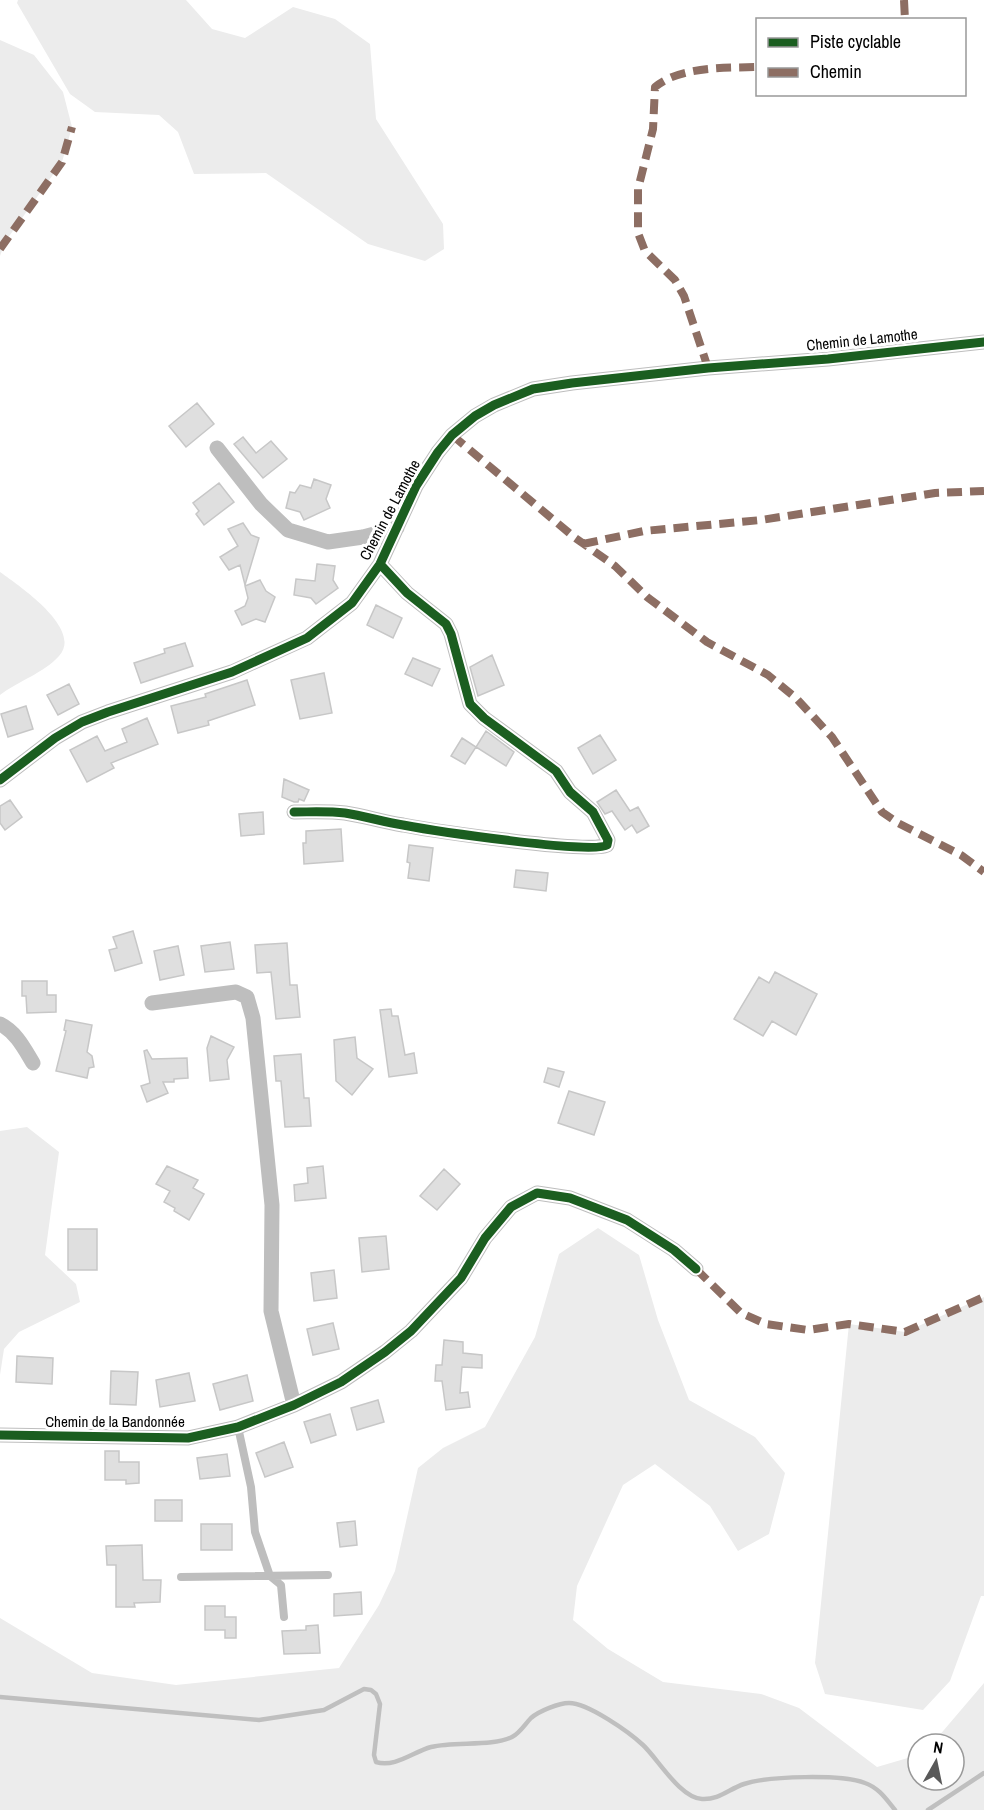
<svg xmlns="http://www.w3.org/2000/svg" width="984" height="1810" font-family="'Archivo Narrow',sans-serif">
<rect width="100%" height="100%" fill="#fff"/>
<path fill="#ececec" d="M18,0H186L212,29L245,38L293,7L335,19L370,44L376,119L443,224L444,249L425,261L368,244L266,173L194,174L178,132L159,115L95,112L70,94L17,3Z
M0,40L34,55L63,92L72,127L62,162L5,242L0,256Z
M0,572C18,585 84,629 59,656C44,673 18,681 0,695Z
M27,1127L59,1152L45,1255L76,1284L80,1302L19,1332L4,1349L0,1375V1131Z
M598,1228L639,1255L658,1320L689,1400L755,1437L785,1473L769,1534L738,1551L710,1506L655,1464L623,1485L577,1586L573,1620L608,1649L663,1682L761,1694L799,1708L877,1767L918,1755V1780H954V1744H932L984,1683V1810H0V1618L92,1673L176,1685L339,1668L379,1605L395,1571L418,1468L443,1448L485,1427L535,1337L559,1254Z
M984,1297V1596H981L950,1681L923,1710L825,1694L815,1663L849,1324L905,1332Z"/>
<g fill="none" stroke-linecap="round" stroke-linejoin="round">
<path stroke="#bfbfbf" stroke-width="4.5" d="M0,1697L259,1720L324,1710L364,1689L371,1690L376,1694L380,1704L374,1755L376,1762C395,1768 413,1752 431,1747C455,1741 492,1747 512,1737C520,1733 525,1724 531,1718C539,1711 559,1703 569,1703C588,1703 629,1732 643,1745C658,1759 680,1798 702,1799C719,1800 729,1789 744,1784C768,1776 842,1774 865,1783C879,1788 886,1799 895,1810
M928,1810L984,1773"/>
</g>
<path fill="#dfdfdf" stroke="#c7c7c7" stroke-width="1.5" d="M197,403L214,424L186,447L169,426Z
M243,437L256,453L271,441L287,459L263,478L234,444Z
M314,479L331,485L326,499L330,508L304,520L300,512L286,508L290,492L295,493L300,485L311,488Z
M219,483L234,502L204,525L196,514L199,511L193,503Z
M243,523L251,535L259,538L245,585L240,565L229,570L220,557L238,546L228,529Z
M317,564L335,566L333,580L338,588L316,604L311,598L294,595L296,579L315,581Z
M260,580L266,591L275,597L265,622L256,619L242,625L235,611L245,606L248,598L245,586Z
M376,605L402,618L393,638L367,625Z
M185,643L193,666L141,683L134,663L165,653L164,649Z
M492,655L504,685L478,696L470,667Z
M413,658L440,669L432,686L405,674Z
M324,673L332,713L300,719L291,680Z
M247,680L255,705L208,721L209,725L178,733L171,706L206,697L205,694Z
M69,684L79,704L58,715L47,695Z
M26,706L33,729L8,737L1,714Z
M147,718L158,744L111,763L114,768L87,782L70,750L97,736L105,751L127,742L122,729Z
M486,731L514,752L506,766L476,747Z
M600,735L616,760L593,774L578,748Z
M462,738L476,747L465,764L451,756Z
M284,779L309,790L304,801L299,799L298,802H294L282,797Z
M616,790L630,811L638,807L649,826L637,833L632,825L625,830L612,811L605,814L597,802Z
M10,800L22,817L5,830L0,823V806Z
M263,812L264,834L241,836L239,814Z
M341,829L343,861L304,864L303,843H306V831Z
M409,845L433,848L429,881L408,878L410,863L407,862Z
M516,870L548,873L546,891L514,887Z
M133,931L142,963L115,971L109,950L117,948L113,937Z
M230,942L234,969L205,972L201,946Z
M287,943L290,985H297L300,1017L276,1019L271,972L257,973L255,945Z
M178,946L184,975L160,980L154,951Z
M775,972L817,994L796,1035L772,1021L763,1036L734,1019L759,977L769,983Z
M22,981H47V995H56V1012L27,1013L26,996H22Z
M391,1009L392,1016H398L405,1055L414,1053L417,1073L389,1077L380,1010Z
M66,1020L92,1025L87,1052L92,1056L94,1067L89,1068L87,1078L56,1071L66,1031L64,1030Z
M211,1036L234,1047L227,1060L229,1079L210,1081L207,1048Z
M355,1037L357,1058L373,1069L352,1095L336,1081L334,1040Z
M147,1050L152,1059L187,1058L188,1078L174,1079V1082H163L168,1093L147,1102L141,1086L150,1083L144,1051Z
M301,1054L304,1098H309L311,1126L285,1127L281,1081H276L274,1056Z
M548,1068L564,1072L559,1087L544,1082Z
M569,1091L605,1102L594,1135L558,1123Z
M167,1166L198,1180L193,1188L204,1194L189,1220L174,1211L175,1208L164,1202L170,1191L156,1184Z
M323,1166L326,1198L295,1201L294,1185L308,1183L307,1168Z
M444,1169L460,1184L437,1210L420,1196Z
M68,1229H97V1270H68Z
M386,1236L389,1269L362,1272L359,1238Z
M334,1270L337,1298L314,1301L311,1273Z
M333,1323L339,1349L313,1355L307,1329Z
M444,1340L463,1342V1353L482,1355V1368L462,1367L460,1393L468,1392L470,1407L446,1410L442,1381H435L436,1365H442Z
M17,1356L53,1358L52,1384L16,1382Z
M111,1371L138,1372L136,1405L110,1404Z
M189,1373L195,1401L160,1407L156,1380Z
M247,1375L253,1401L220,1410L213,1384Z
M378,1400L384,1422L357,1430L351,1408Z
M330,1414L336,1435L311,1443L304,1422Z
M284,1442L293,1467L265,1477L256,1453Z
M105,1451H119V1462H139V1483L126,1484V1480H105Z
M227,1454L230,1476L200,1479L197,1458Z
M155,1500H182V1521H155Z
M355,1521L357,1545L340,1547L337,1523Z
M201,1524H232V1550H201Z
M142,1545L143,1580H161L160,1602L134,1603L135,1607H116V1565H107L106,1546Z
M361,1592L362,1614L334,1616V1594Z
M205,1606H225V1617H236V1638H225V1630H205Z
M318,1625L320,1653L284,1654L282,1631L306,1630V1626Z"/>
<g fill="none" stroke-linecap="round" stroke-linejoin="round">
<path stroke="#bebebe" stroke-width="8" d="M238,1427L251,1487L255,1532L270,1576L281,1585L284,1617
M181,1577L328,1575"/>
<path stroke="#bebebe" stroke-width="15" d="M217,448L261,504L288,530L328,542L363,537L397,528
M0,780L55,738L82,722L108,712L232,672L307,638L352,603L380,564L416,486L438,452L452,435L475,416L494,405L533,389L572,383L708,368L828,359L984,342
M294,812C311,812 328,811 345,813C365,816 383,822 403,825C429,830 594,855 607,845L608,840L593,812L570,792L556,771L484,718L470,704L451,634L446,624L407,593L380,564
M152,1003L236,992L247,997L253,1018L272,1205L271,1311L294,1405
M0,1024C16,1032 24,1048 33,1063
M0,1435L188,1438L238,1427L294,1405L341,1382L385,1352L411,1331L461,1278L485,1238L511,1207L537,1193L570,1198L627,1220L674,1250L696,1269"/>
<path stroke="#8d6e63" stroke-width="8" stroke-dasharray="15 8" stroke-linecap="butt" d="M904,0L905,20
M0,249L62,162L72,127
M708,368L684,296L675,280L645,251L638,233V189L653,129L655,87C680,66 726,68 758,67
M452,435L574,537L615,566L647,597L707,642L768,675L796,698L832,737L882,812L898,823L961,855L984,872
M583,544L644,531L761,520L935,493L984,491
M696,1269L741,1313L766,1324L808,1330L849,1324L905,1332L984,1297"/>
<g stroke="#fff" stroke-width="13">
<path id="cycleway" d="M0,780L55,738L82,722L108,712L232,672L307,638L352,603L380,564L416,486L438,452L452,435L475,416L494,405L533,389L572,383L708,368L828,359L984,342
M294,812C311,812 328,811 345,813C365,816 383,822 403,825C429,830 594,855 607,845L608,840L593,812L570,792L556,771L484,718L470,704L451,634L446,624L407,593L380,564
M0,1435L188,1438L238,1427L294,1405L341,1382L385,1352L411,1331L461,1278L485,1238L511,1207L537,1193L570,1198L627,1220L674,1250L696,1269"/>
</g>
<use href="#cycleway" stroke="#1b5e20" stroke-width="9"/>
</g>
<g text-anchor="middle" stroke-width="6" stroke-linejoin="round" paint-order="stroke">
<g font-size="15" fill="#000" stroke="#fff">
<text transform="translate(862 340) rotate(-6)" y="5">Chemin de Lamothe</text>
<text transform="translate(390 510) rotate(-62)" y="5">Chemin de Lamothe</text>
<text x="115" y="1427">Chemin de la Bandonnée</text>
</g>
</g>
<rect x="756" y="18" width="210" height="78" fill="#ffffff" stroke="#999999" stroke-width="1.5"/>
<rect x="768" y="38" width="30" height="9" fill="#1b5e20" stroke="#999999" stroke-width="1.5"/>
<text x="810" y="48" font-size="18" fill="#000000">Piste cyclable</text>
<rect x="768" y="68" width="30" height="9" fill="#8d6e63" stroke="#999999" stroke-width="1.5"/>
<text x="810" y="78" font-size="18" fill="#000000">Chemin</text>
<g transform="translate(936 1762) rotate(9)"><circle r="28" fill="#ffffff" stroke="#999999" stroke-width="1.5"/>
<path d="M0-4.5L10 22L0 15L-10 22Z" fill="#595959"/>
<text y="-9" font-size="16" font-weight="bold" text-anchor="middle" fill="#000000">N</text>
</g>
</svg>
